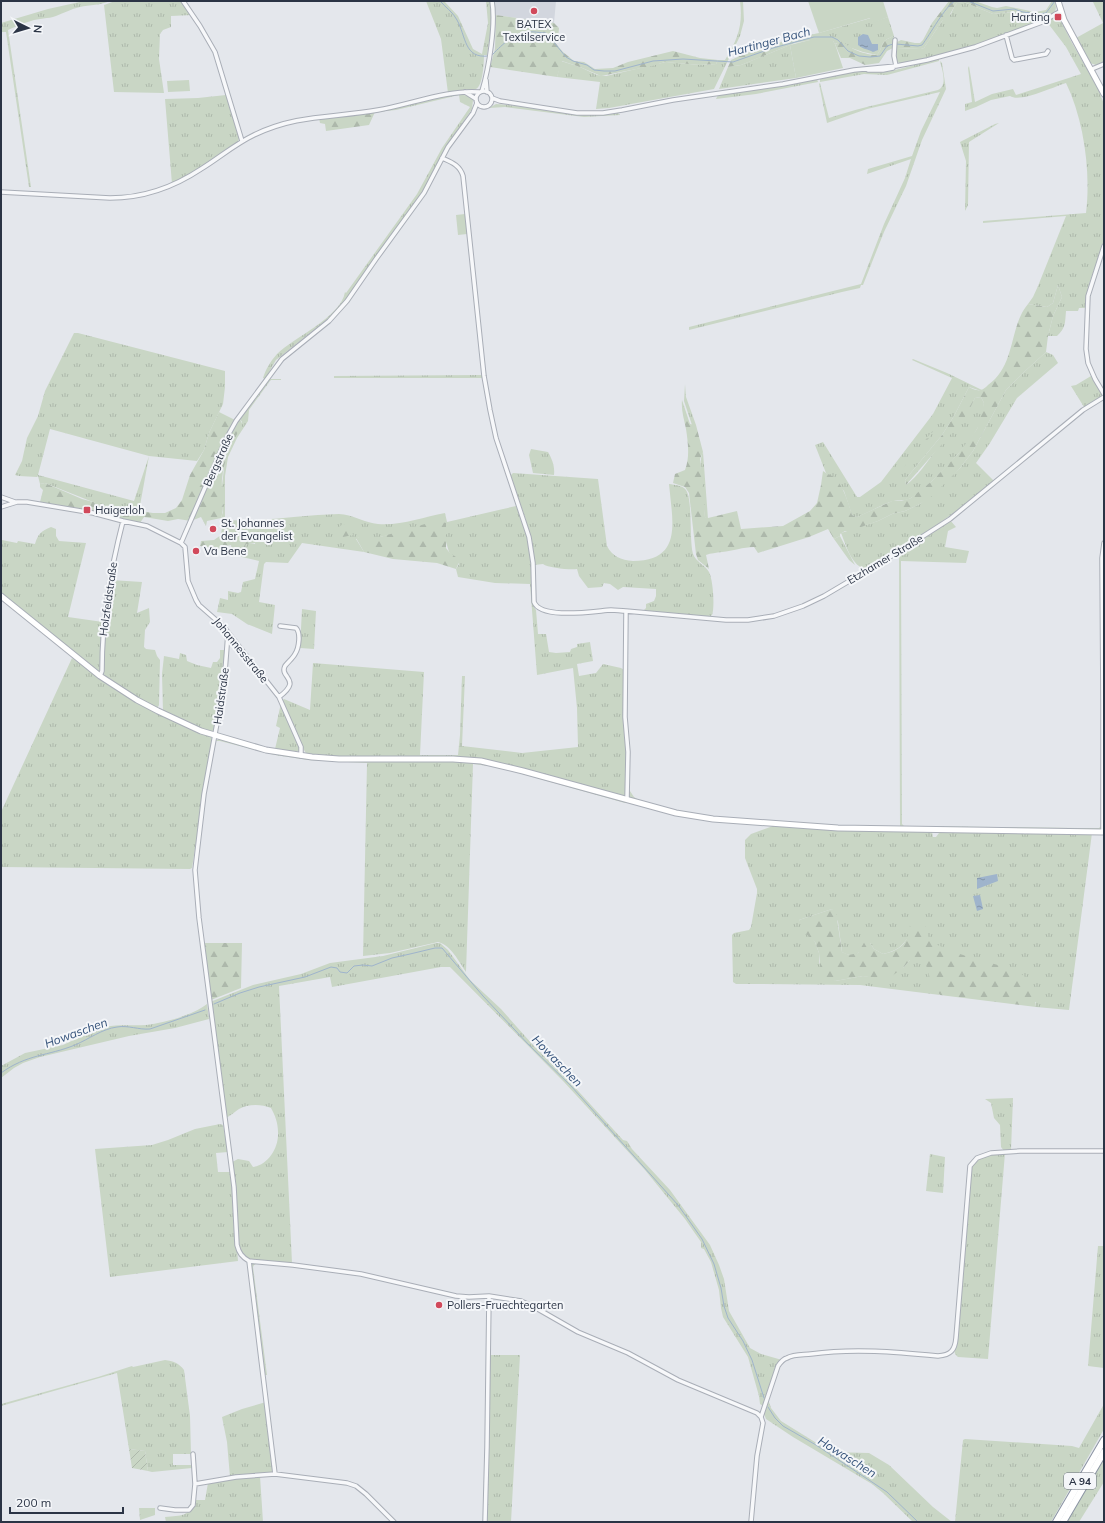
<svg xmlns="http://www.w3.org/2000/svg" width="1105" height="1523" font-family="Mulish,sans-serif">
<defs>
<pattern id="grass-tufts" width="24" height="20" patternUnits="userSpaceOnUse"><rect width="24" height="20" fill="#c9d6c5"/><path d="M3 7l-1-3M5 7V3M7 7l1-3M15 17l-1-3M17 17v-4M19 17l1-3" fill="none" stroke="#adb8ab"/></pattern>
<pattern id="forest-firs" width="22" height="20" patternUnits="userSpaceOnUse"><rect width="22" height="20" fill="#c9d6c5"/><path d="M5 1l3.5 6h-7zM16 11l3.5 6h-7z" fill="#adb8ab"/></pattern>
<pattern id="wetland-marsh" width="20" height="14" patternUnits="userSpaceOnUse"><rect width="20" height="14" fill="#c9d6c5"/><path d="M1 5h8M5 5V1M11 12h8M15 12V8" fill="none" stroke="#adb8ab"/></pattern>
<pattern id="garden-furrows" width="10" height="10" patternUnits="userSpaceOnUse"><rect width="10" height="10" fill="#c9d6c5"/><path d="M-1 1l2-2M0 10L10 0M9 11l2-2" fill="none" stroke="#adb8ab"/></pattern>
<pattern id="water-ripples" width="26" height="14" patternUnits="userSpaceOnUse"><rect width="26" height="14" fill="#9fb4cc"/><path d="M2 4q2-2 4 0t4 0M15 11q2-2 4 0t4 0" fill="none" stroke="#8293a7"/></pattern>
</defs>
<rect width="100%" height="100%" fill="#e4e7ec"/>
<path fill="#d2d6de" d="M493,1H556L554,23L496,15Z"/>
<path fill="url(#grass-tufts)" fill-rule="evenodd" d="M84,1H110C102,5 89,5 80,7C71,9 64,13 56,16C48,19 39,18 31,21C24,23 15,27 8,30L31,187H29L6,32H1V23L48,9Z
M115,1H182L192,15L171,16V27L163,30L160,34L159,59L164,93L114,92L104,5Z
M426,1H444L458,16L473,49L482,54L488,23L486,1H490C493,19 490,37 487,55H484C484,62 483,86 476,89C468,92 457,91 448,93L441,39Z
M740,1H743L744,21L740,36L714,89L609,108L596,109L600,82L557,77L561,61L580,67L597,75L606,76L666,62L700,65L716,64L718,60H725C738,39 743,25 740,1Z
M1052,1H1054C1056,5 1057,9 1054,13C1049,20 1035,23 1027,26C986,42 946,55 903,63H899L896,60L897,48L921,49L924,48L942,21L951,14L954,7L957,3L964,2L993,14L1012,12L1023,16L1036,15L1035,12L1046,10Z
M1095,1H1102L1104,4V63L1096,65L1090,63L1076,38L1103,23L1093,2Z
M1057,16L1060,19L1072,43L1097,86L1104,104V242L1089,284L1085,308H1079L1078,311H1066C1065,322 1066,328 1057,336H1048L1053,316L1062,297L1058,285L1053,303L1047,307L1028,304L1033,297L1038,286L1066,216L983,223V221L1086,213C1091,172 1084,120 1066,83C1053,87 1020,103 1010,96L991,100L976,107L965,111V104L972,102L968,68L969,66L975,102L992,94L1013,89L1016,95L1081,74L1066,47L1047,22Z
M888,17L894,36C878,42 885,45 877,55L863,52L837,43L835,44L833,41L810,40L795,43L796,40L794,38L819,33L871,18L873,22Z
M790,45L796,78L719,89L728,67L741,65Z
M939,59V61L887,75L864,74L820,82V79L854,72H887Z
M940,61L942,63L946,89L922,140L906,186L884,232L863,285H861L860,288L842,292L689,330V327L861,284L884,224L905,178L911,159L867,174L868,169L912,156L921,131L940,92L867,109L827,123L819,84L820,83L829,118C865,106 902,99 938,90C948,85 942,70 940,61Z
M817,79L818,82L756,94L716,99L718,95L790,85Z
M458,94L469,96L473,100L472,109L447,146L423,191L346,299L330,317L276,360L265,379L263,378C266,369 270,362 277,354C293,338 341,317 345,292L346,293L417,194L442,148L470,107L460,102L459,95L396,110L375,112Z
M226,95L239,137L238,143L196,171L172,184L165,99L198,98Z
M496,104C536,106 577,120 618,113L620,115L584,117L505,107L489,108Z
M999,123L969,142L968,205L965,211L966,161L960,142L995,124Z
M74,333H78L225,371V387L223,404L209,433L204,450L197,461L149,456L139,511L98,504L45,483L40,484L38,476L37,477L19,476L15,475L22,461L27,438L38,416L45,391ZM50,429L149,456L134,501L38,475Z
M1046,352L1053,355L1058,363L1017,398L990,443L976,463L995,482C954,515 912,542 867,569C852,568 846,545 841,533L878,521L892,514L905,511L920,504L960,468L973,451L1006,390L1024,372Z
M913,359L947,373L982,390H978L969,387L954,416L942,435L905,480L906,485C918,476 927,462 936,450C951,432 964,420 975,398L981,397L984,403C983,411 981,422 977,429C967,447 928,488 911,498C903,502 897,499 890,502C879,506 868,513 857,517L852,515L844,491L826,473L815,445L823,442L857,497H860L881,482L933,414L952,378L912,360Z
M484,375V378H334V376Z
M1091,376L1102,394V396L1084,407L1071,386L1076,385Z
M270,379H281V380H271L270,381L249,410L248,421L237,438L228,457L225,476V520C263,522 301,515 339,514C352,514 365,523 378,524C400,526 423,517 445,513L447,522L516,506L517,509H519L530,545L532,564V600L534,607L536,610L538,634H546L549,652L556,653L570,652L571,649L577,647V644L590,642L593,661L577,664L579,676L596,673L603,664L621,668L624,670L628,788L634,797L642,802L625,803L497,767L473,764L466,972C459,962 451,945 438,942L390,953L363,956L367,763L308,760L275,755L220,741H215L219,739L255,748L314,756L306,753L304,750L282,701L284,699L310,710L313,663L424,672L420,755H458L460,735L462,676H465L462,746L522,753L578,747L577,708L573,668L537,675L530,584L495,583L458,577L456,569L459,564L449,552L446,542L393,534L380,537H359L356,539L364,552L302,543L288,563L266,562L264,564L259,602L275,605L272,634L247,624L232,614L217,612L220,598L228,600V591L238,593L241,592L243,582L255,579L259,561L242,557L246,544H255L258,525C245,527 230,525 221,535L223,520L221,518L223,512L221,494L225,460L233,439L242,422L240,419Z
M685,384L686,397L696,425H692L684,401Z
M531,449L548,452C552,459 555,466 554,475L533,473L529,455Z
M703,452L708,519L705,517C703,503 697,463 703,452Z
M513,473L598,479L607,546C612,556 621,560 633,561C684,561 672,520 669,484C675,485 682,485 686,490C693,501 689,539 693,554C696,562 705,565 709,572C713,579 715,608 712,615L707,618L642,612L646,608V604L654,601L656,596V589L623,587L618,590L610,584L604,583L602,587L588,588L579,576L577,569C570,570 548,568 543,564L534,565L525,517L510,476Z
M950,520L956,527L948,531L945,547L969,551L966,563L901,561L902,824L904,826L1079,828H1099L1102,825L1101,829L904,827L900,826L899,556H901V552Z
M51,527L56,529V536L59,541L86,543L68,617L103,622L102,669L98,672L1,593V545L2,540L17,543L18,541L35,544C38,534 41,531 51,527Z
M840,536L855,565L849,560L834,539Z
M111,580L142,582L137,613L149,608L150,622L145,630L144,647L146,649L155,650L157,656L160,660L159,705L158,707L155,708C145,702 108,682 104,674L103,636Z
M302,609L316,611L314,649L300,648Z
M220,650H226L224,678L215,727L213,731L210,732L163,712L162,674L164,656L179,659L180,653L186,655L187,661L197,665L211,668L213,662H217L220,658Z
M72,658C85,667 97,677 110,685C142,706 175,723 211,737L212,739L192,868L190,869L1,867V812Z
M281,703L299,746V750L296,753L275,749L280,728L276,726Z
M773,826L843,830L929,831L932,832L933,837H936L939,833L942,832L1092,833L1069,1010L1036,1007V1002L939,994L940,995L860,985L752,984H736L733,982L732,935L734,933L749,930L751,927L757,893V889L745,858V840L751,834ZM832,909L838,922L842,952C856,960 859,951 870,943L874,949L883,954C897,951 903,946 910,934V960L904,967L880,978L863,976L835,981L819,963V953L815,942L799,920Z
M436,943H440L448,950L470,980L501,1009L533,1045L569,1081L623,1140L627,1141L632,1149L670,1190L710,1245L719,1265L724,1279L729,1311L750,1348L761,1354L782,1360L764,1405L763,1406L760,1404L759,1396L748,1357L723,1317L721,1308L719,1290L711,1262L704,1249L701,1248V1242L685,1219L645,1170L564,1082L450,967H441L332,987L330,977L279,986L292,1263L253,1261L247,1258L240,1251L232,1162L238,1159L249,1161L253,1167C268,1165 279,1148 278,1132C278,1123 275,1115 271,1108C261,1104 248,1104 239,1109C234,1112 231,1116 225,1118L210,1002L253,985L301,974L330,963L383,956Z
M207,1004L209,1019L175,1028L129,1036L40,1057L23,1063L14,1068L1,1078V1066L25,1053L63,1045L104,1026L106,1027C119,1024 132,1026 146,1025C164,1023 193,1015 207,1004Z
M1013,1098L1011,1150L1004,1151L1001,1147L1000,1125L994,1118L991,1103L985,1099Z
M220,1124L223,1125L228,1152L216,1153L218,1172H231L238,1261L110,1277L95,1149L152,1145L168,1140L195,1129Z
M1005,1153L988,1359L958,1357C952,1353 955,1348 957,1342L971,1166C979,1154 992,1155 1005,1153Z
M930,1154L945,1157L943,1193L926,1191Z
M1098,1246H1104V1368L1088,1366Z
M253,1263H258L254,1265L253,1267L267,1375H265L251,1266Z
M489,1355H520L511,1522H485Z
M165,1360C173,1361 179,1363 184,1370L190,1416L191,1454H173V1465H192V1468L152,1472L148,1471L145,1451L129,1449L117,1373L1,1406V1404L98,1377L132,1366L133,1367Z
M768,1399L771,1408L781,1421L831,1452L869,1453L889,1465L933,1507L952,1522H913L883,1493L872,1484L793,1437L766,1419L764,1414Z
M266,1402L274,1473L230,1477L227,1442L222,1417L242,1409Z
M1104,1404V1429L1051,1522H955L963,1440L965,1439L1072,1446L1079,1448Z
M1104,1459V1482L1079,1522H1067Z
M260,1476L263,1522H166L165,1517C182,1515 188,1518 195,1500H205L208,1483L236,1478Z
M139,1508H155V1515L140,1520Z"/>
<path fill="url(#forest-firs)" d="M949,1H975L992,7L997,8L1006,6L1035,12L1036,15L1032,17L1023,16L1011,12L993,14L964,2L957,3L954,7L948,18L942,21L924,48L921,49L897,48V42L901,40L915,43H920L923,40L932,23Z
M496,15L554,23L559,28L558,39L553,40L563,52L574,61L584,62L595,69L613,68L628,62L673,51L700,58L718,60L716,64L700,65L665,62L652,66L601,76L580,67L562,61L557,77L490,67L495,49Z
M894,36L893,48L887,51L879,63L865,65L850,58H841L835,44L843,41C849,49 866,55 877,55C885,45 878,42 894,36Z
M794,38L796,40L795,43L741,65L728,67L731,60L746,53Z
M375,112L369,125L326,131L325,124L320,123L319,118Z
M1058,285L1062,297L1053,316L1048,336L1046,352L1024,372L1006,390L973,451L960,468L932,496L920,504L905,511L892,514L878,521L850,531H845L840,534V536L834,539L828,529L809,537L758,553L754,547C743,547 733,551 722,552C716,553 711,553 706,555L709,569L698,560L696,554L689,493L685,487L673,483L675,474L685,470C690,458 688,442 686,429C684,419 681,410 682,400L690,424L696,425L703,452L700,459L705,517L708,518L737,511L741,529L783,526L810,511L817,503L821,485L823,471C827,474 831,475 834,477C843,485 849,504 852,515L857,517L892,501H901L911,498L932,481L958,454L977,429L984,403L981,397L975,398L967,414L957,427L906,485L905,480L942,435L954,416L969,387C971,388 975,390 977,390C982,391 985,388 988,385C1016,366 1009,326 1028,304L1047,307L1053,303Z
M219,412L235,420L240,419L242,424C233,442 224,458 222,479C221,490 225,508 221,518L207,521L206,526L201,517L191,521L178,519L168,521L144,517L140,523L89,510L40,502L43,490L40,487V484L45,483L82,499L112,507L153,513H165L176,508L182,500L190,475L204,450L209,433Z
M442,522L446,523V548L449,552L460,560L456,569L437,563L393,559L364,552L356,538L359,537H380L425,524Z
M343,524L350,525L353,535L343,537L339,534V527Z
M258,525L263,528L264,533C260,542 256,544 246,544L242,557L233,555L231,545L222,547L219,549L200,546L201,541L214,540L231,528Z
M832,909L836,912L842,952L849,955L858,953L865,941L870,943L874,949L883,954C900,951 909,942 910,925L914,921L925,923L929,940C950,954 977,958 1001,966C1008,969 1018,971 1024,976C1030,980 1036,999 1036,1007L940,995L931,981L926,965L921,958L910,960L904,967L892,976L880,979L863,976L835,981L821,977L819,953L815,942L805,933L799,920Z
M203,943H242L241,988L211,1000Z"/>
<path fill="url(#wetland-marsh)" d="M934,429L930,437L904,467Z"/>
<path fill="url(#garden-furrows)" d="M129,1449L145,1451L148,1471L132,1468Z"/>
<path fill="#c9d6c5" d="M808,1H883L888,17L873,23L870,18L819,33Z
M827,39L833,41L835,44L843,68L796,78L790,45L810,40Z
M189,80L190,91L168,92L167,81Z
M465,214L467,234L458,235L456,215Z"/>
<path fill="url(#water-ripples)" d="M863,34L868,35L872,44H878V50L873,52C868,49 862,49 858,45V37Z
M997,874L998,881L977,889V878Z
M980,895L983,909L977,911L973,896Z"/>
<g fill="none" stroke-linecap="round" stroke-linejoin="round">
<path stroke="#9fb4cc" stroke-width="1" d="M440,1C445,7 453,12 457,20C466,36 464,59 488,56
M968,1L993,11L1014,9L1023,12L1038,14L1046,13L1055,1
M896,44L918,46L922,45C930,35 945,6 955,1
M491,56C500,47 514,32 527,32C533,31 540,33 546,33L566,57L573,61L587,65L594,70L604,71H615L653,61L683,59L733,62L773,48L814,37H832L838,40L848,51L859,56L870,57L880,56L887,46L893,44
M214,1004L240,993L259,987L305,977L331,967L337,968L340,972L347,973L354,966L363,965L372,966L392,958L410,954L435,948H442L483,996L529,1045L571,1086L678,1205L702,1239L714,1264L721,1288L724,1306L728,1318L743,1341L752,1360L764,1398
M1,1073C27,1054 48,1056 75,1045C89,1039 102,1029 117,1027C128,1025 139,1030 150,1029L205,1010
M768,1407L775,1418L783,1426L816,1445L887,1492L918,1522"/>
<g stroke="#a9aeb7" stroke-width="5.5">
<path id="street" d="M183,1L200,26L215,52L242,141
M1006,35L1012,58L1014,60L1046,54L1048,51
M895,40L894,56L896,66
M1092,69L1104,64
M868,70H883L893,68
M486,80L487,92
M476 99a8 8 0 1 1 16 0a8 8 0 1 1-16 0Z
M482,91C489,68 496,24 492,1
M465,92L476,99
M492,98L500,101L577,113H603L622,110L673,100L783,84L854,70L896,66L927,60L975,47L1042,22L1061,11
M442,158C451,162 460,165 463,176L484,376L490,410L496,438L529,537L533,563L534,602C541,620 595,611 611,610C616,610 621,611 626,611L625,717L628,752L627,799
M1,192L110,198C143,198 174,187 201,169C219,158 235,144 254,135C297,114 334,118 378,110C408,105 450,89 479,92
M1104,246L1088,296L1086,349L1088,363L1095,379L1104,394
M1,497L15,502
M1,507L17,502H27L93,513L123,521L147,526L181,543L185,547L188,581L196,600L199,605L223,626L279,697L301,747V756
M181,543L226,439L236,421L282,359L329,321L347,301L376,259L424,193L448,147L473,113L477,103
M626,611L726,620H748L774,616L803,606L824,596L900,551L950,519L1083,410L1104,397
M228,633L224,685L204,794L195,870L199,918L234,1187L237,1245C239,1253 242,1257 249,1261L293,1265L361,1274L456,1296L469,1297L489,1296L521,1301L536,1308L578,1332L628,1353L678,1380L757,1413L761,1417L763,1423L757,1456L751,1522
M100,676L102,671C102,618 110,572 123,521
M279,697C303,679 279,678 285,666C288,662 293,658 295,654C299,648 301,633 296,628L280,626
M1103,832V706L1102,558L1104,543
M249,1261L275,1474
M761,1417L778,1366C780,1363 783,1359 787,1358C794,1354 804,1355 811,1354C854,1348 896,1352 938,1356C951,1355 955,1350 956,1338L970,1166L977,1158L991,1153L1020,1151H1104
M193,1454L195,1484
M160,1508L175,1510H189L193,1505L195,1484L236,1477L275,1474L347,1483L356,1486L366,1494L394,1522
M485,1522L487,1447L489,1296"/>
</g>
<g stroke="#a9aeb7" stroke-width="7">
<path id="secondary" d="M1058,1L1064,20L1104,94
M1,596L100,676L137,700L158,711L201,731L266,750L312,757L339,759H453L481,761L523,771L676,813L713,819L838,828L1104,832"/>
</g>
<g stroke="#8b94a3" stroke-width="8">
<path id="highway" d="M1056,1522L1104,1440
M1063,1522L1104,1452"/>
</g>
<use href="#street" stroke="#f7f8fa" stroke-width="3.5"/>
<use href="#secondary" stroke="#fff" stroke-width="5"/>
<use href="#highway" stroke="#fff" stroke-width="6"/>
</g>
<g fill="#d1495b" stroke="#f4f6f9" stroke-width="1.5">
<circle cx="534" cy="11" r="4"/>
<rect x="1054" y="13" width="8" height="8" rx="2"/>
<rect x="83" y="506" width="8" height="8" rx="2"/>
<circle cx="213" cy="529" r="4"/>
<circle cx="196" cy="551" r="4"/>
<circle cx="439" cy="1305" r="4"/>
</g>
<g text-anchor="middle" stroke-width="4" stroke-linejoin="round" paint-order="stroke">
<rect fill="#f4f6f9" stroke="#676e7b" stroke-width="1" x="1064" y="1473" width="32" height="16" rx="3"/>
<g font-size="10" font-weight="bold" fill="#2b3445">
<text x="1080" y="1485">A 94</text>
</g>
<g font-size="11" fill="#2b3445" stroke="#f4f6f9" text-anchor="start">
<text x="1050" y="21" text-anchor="end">Harting</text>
<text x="534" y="28" text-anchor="middle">BATEX<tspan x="534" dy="13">Textilservice</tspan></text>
<text x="95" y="514">Haigerloh</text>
<text x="221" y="527">St. Johannes<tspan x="221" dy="13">der Evangelist</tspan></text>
<text x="204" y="555">Va Bene</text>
<text x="447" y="1309">Pollers-Fruechtegarten</text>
</g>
<g font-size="11" fill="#2b3445" stroke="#f4f6f9">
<text transform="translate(218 460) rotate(-66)" y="4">Bergstraße</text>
<text transform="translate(885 559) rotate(-31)" y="4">Etzhamer Straße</text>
<text transform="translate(108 599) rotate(-82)" y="4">Holzfeldstraße</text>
<text transform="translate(241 650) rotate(51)" y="4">Johannesstraße</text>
<text transform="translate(221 696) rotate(-82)" y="4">Haidstraße</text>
</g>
<g font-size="12" font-style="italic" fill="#34527a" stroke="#f4f6f9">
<text transform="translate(769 42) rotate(-15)" y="4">Hartinger Bach</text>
<text transform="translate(76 1033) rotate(-20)" y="4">Howaschen</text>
<text transform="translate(557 1061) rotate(46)" y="4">Howaschen</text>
<text transform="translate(847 1457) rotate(32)" y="4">Howaschen</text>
</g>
</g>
<rect width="1105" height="1523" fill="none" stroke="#2b3445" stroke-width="4"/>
<g transform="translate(28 28) rotate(95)" stroke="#f4f6f9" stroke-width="3" paint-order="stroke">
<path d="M0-3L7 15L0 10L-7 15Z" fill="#2b3445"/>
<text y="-6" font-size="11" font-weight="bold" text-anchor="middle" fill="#2b3445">N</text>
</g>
<path d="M10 1507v6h113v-6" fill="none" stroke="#2b3445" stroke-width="2"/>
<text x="16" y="1507" font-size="12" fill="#2b3445" stroke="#f4f6f9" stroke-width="3" paint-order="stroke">200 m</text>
</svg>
